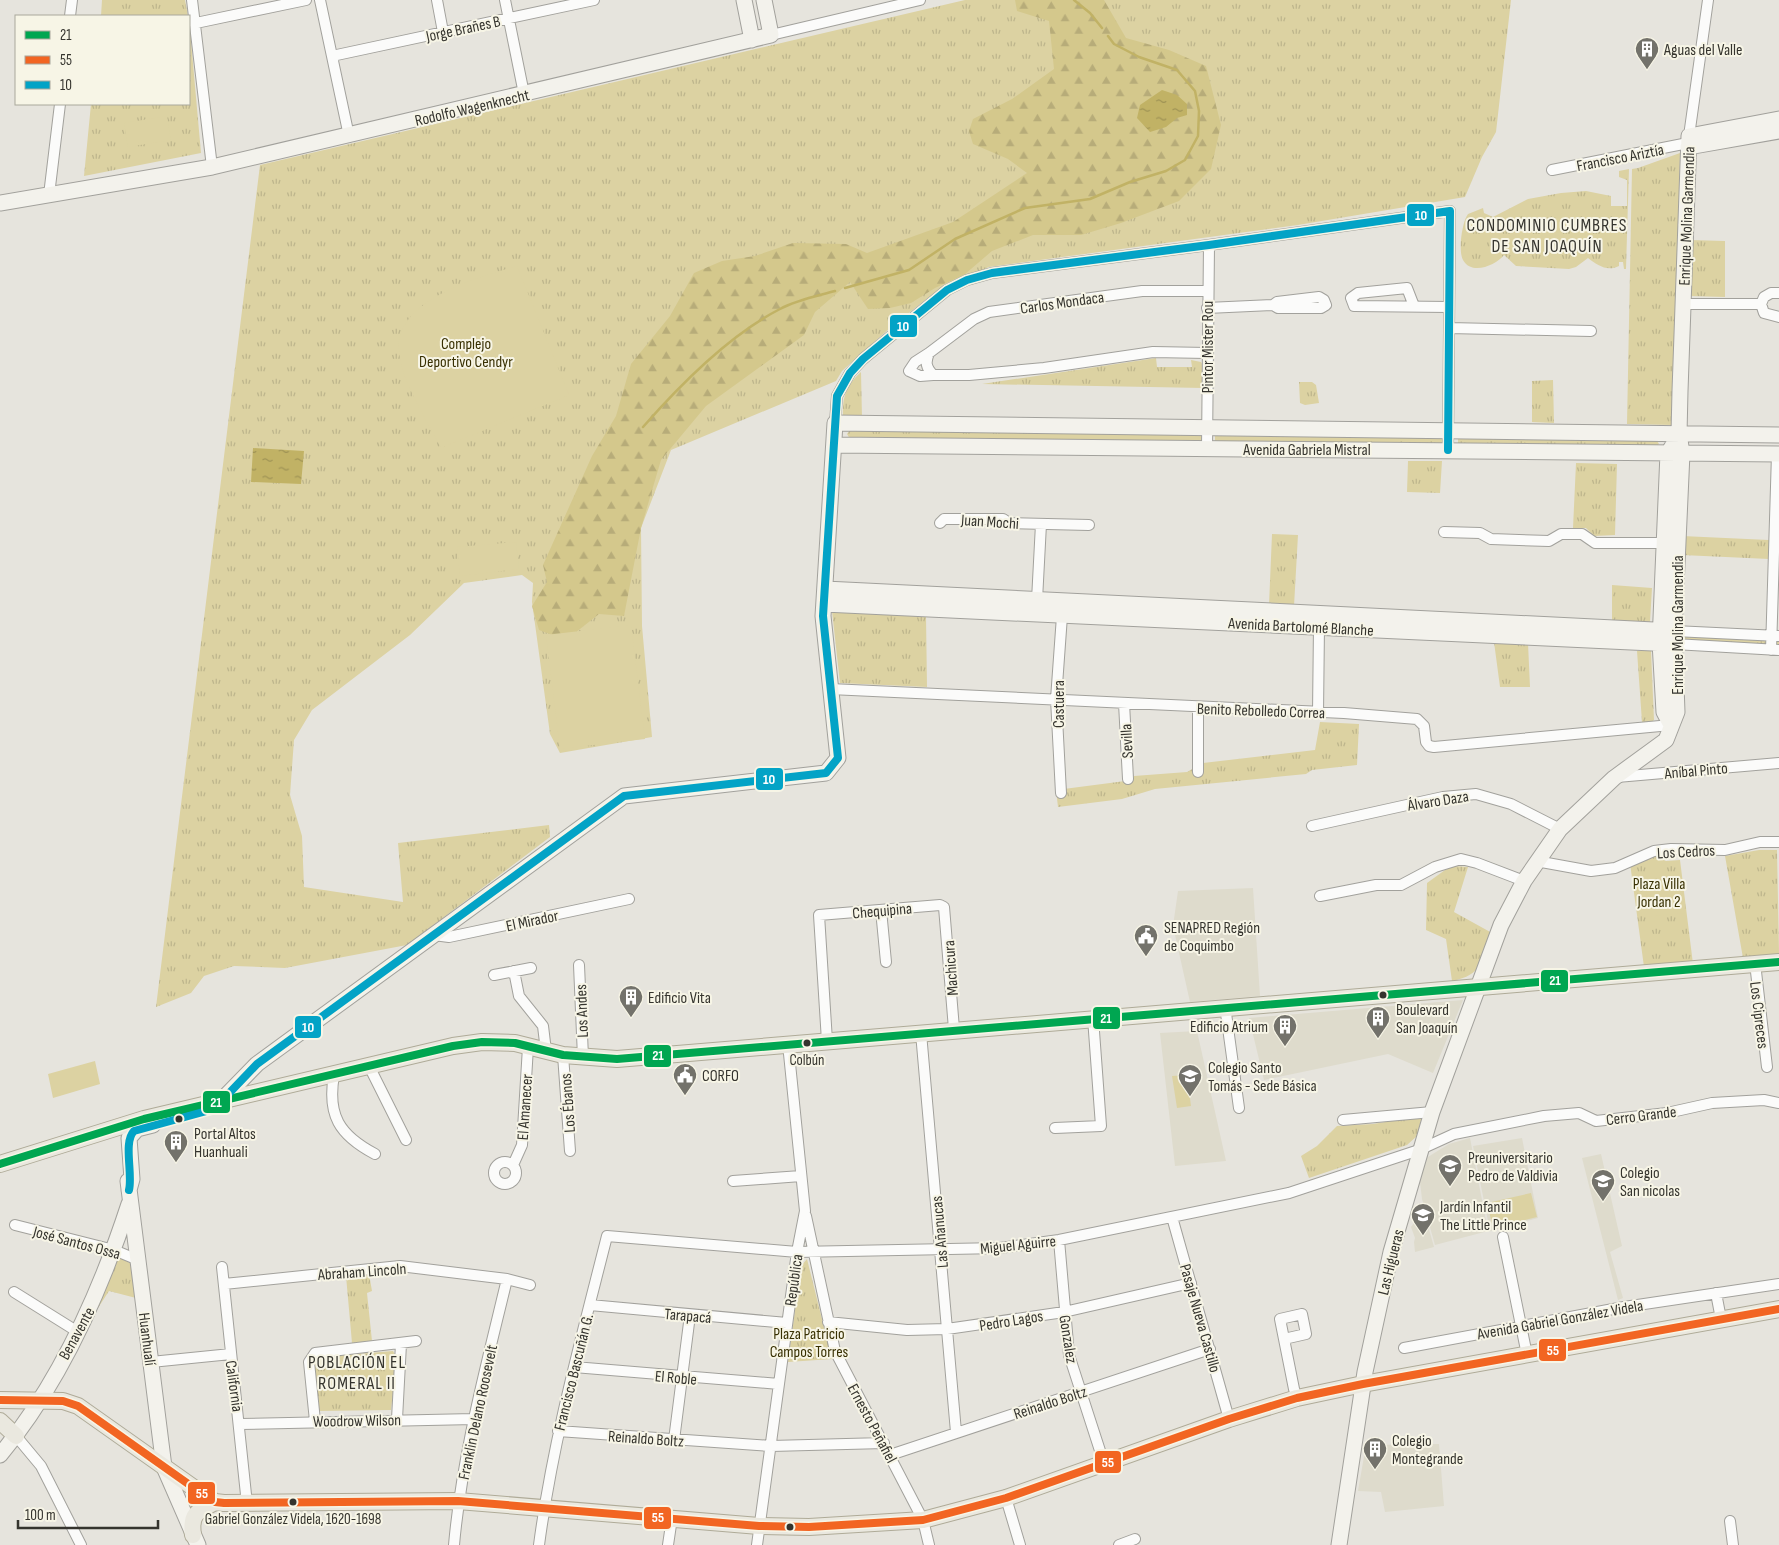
<svg xmlns="http://www.w3.org/2000/svg" width="1779" height="1545" font-family="'Sofia Sans Condensed',sans-serif">
<defs>
<pattern id="grass-tufts" width="24" height="20" patternUnits="userSpaceOnUse" patternTransform="scale(1.25)"><rect width="24" height="20" fill="#dcd2a2"/><path d="M3 7l-1-3M5 7V3M7 7l1-3M15 17l-1-3M17 17v-4M19 17l1-3" fill="none" stroke="#bdb58c"/></pattern>
<pattern id="forest-firs" width="22" height="20" patternUnits="userSpaceOnUse" patternTransform="scale(1.25)"><rect width="22" height="20" fill="#d4c88c"/><path d="M5 1l3.5 6h-7zM16 11l3.5 6h-7z" fill="#b7ac79"/></pattern>
<pattern id="water-ripples" width="26" height="14" patternUnits="userSpaceOnUse" patternTransform="scale(1.25)"><rect width="26" height="14" fill="#c1b265"/><path d="M2 4q2-2 4 0t4 0M15 11q2-2 4 0t4 0" fill="none" stroke="#9e9254"/></pattern>
</defs>
<rect width="100%" height="100%" fill="#e6e4dd"/>
<path fill="#dedbcc" d="M1253,888L1260,996L1190,1002L1173,926L1178,891Z
M1463,1000L1433,1073L1388,1054L1264,1080L1249,1018Z
M1197,1031L1226,1161L1175,1166L1160,1033Z
M1470,1138L1488,1231L1435,1245L1422,1199L1419,1174L1423,1160L1449,1144Z
M1522,1138L1538,1218L1490,1231L1473,1146Z
M1601,1154L1622,1246L1610,1252L1623,1298L1618,1300L1582,1158Z
M1426,1219L1434,1247L1415,1252L1414,1242L1415,1238L1411,1227L1414,1223Z
M1439,1444L1444,1506L1385,1512L1381,1492L1358,1491L1366,1445Z"/>
<path fill="url(#grass-tufts)" d="M102,0H185L188,16H101Z
M965,0H1511L1496,132L1482,157L1465,197L1298,225L989,267L938,290L891,327L842,371L836,381L671,450L641,528L642,626L652,737L560,753L550,734L532,602L533,583L522,575L464,583L410,635L312,710L294,740L290,795L302,836L304,887L403,902L398,843L549,825L550,837L407,945L285,968L234,966L204,976L191,993L156,1007L260,165Z
M189,19L201,153L84,176L91,104H189Z
M1680,153L1674,425L1627,424L1632,169L1638,168Z
M1629,169L1626,269H1624L1623,262H1619V266C1607,272 1597,265 1588,258L1576,267L1569,269L1516,266L1504,255C1496,265 1472,276 1463,260C1458,251 1462,222 1468,214L1483,208L1484,213L1493,217L1528,199L1561,193L1586,191L1611,196V206H1627V180L1619,177V171Z
M1690,240L1725,241V297L1689,296Z
M1156,358L1157,367H1192L1191,360L1201,362L1203,366V388L982,384Z
M861,372L862,418H846L843,415C842,397 847,384 861,372Z
M1553,380L1554,423L1532,422V381Z
M1299,382H1312L1316,385L1319,403L1305,405L1300,403Z
M850,430L1201,434V443L850,439L847,434Z
M1215,436L1442,437V446L1215,444Z
M1458,436L1656,439L1659,444L1655,448L1458,445Z
M1408,461H1442L1440,493L1407,492Z
M1576,463L1617,464L1615,535L1594,536L1586,528H1573Z
M1272,534L1298,535L1294,606L1269,605Z
M1682,536L1769,540V559L1682,555Z
M1612,585L1652,588L1650,622L1612,621Z
M832,611L926,616L927,687L840,683Z
M1682,636L1779,640V646L1682,641Z
M1494,642L1528,643L1530,687H1500Z
M1637,651H1651L1654,720L1650,723L1642,722Z
M1320,722L1359,724L1357,765L1312,770L1306,774L1155,789L1122,799L1058,807L1056,790L1133,780L1134,776L1187,772L1203,763L1315,750Z
M1759,850H1777L1779,954L1743,958L1725,856Z
M1649,854L1666,861L1680,860L1693,964L1644,967L1630,863Z
M1454,866L1468,867L1454,912L1492,933C1482,960 1483,975 1452,981L1446,939L1426,930L1427,883L1445,870Z
M1422,1116L1417,1136L1407,1145L1309,1178L1301,1156L1317,1146L1337,1126L1373,1124Z
M117,1255L133,1265L136,1298L109,1291L98,1308L94,1302Z
M807,1259L832,1359L788,1362L801,1266Z
M369,1274L372,1291L367,1293L372,1341L352,1343L346,1276Z
M393,1351L397,1358L391,1410L319,1411L314,1364L321,1357Z"/>
<path fill="url(#forest-firs)" d="M1015,0H1104L1126,38L1169,50L1206,66L1221,125L1211,169L1179,201L1121,223L1081,235H1033L992,251L964,275L935,288L911,303L890,308L868,309L850,282L815,312L804,335L706,406L661,460L641,528L624,616L599,614L566,640L539,630L532,606L547,582L543,565L592,456L616,416L631,364L670,316L694,273L722,261L755,256L793,243L846,244L867,253L953,222L1027,173L1008,159L973,144L969,131L973,119L1012,99L1054,69L1049,21L1017,11Z"/>
<path fill="#dcd2a2" d="M167,116L171,140L128,147L124,123Z
M517,266L569,395L441,448C427,420 400,380 399,349C396,299 480,277 517,266Z
M516,542L519,569L460,576L457,547Z
M631,625L645,739L560,749L546,635Z
M1682,885L1685,913L1642,917L1637,892Z
M95,1061L100,1084L53,1098L48,1074Z
M1187,1075L1191,1106L1177,1108L1172,1076Z
M1531,1193L1537,1217L1493,1228L1487,1203Z"/>
<path fill="url(#water-ripples)" d="M1162,90L1177,95L1187,104V115L1177,118L1166,127L1150,132L1137,118L1140,105Z
M253,448L304,451L301,484L251,482Z"/>
<g fill="none" stroke-linecap="round" stroke-linejoin="round">
<path stroke="#c1b265" stroke-width="2.5" d="M1074,0L1090,13L1102,28
M845,288L909,270L955,239L1025,208L1090,199L1130,182L1166,171L1185,160L1198,136L1199,111L1195,91L1177,70L1139,57L1114,44L1108,36
M643,427C679,386 731,334 780,309C796,300 817,296 835,291"/>
<g stroke="#a2a19c" stroke-width="12">
<path id="street" d="M192,0L212,167
M320,0L349,136
M437,0L443,32
M505,0L524,94
M70,16L72,0
M196,23L306,0
M771,35L920,0
M332,56L594,0
M1689,136L1708,0
M1552,170L1688,143
M49,195L60,104
M1779,293H1771L1764,297L1761,304L1764,313L1779,317
M1683,304H1761
M1414,306L1407,288L1358,293L1351,298L1354,306L1449,307
M1207,308L1273,305L1277,302L1319,297L1324,300L1326,305L1321,308H1278L1273,305
M1449,328L1591,331
M929,353L915,362L909,371L920,376L933,375
M1207,353L1153,352L1044,368L969,375H933C926,367 925,363 929,353L974,319L989,312L1142,291H1208
M835,423L837,396L850,373L863,359L947,290L967,280L992,273L1209,245L1450,211L1448,450
M1207,449L1209,245
M940,523L944,519H1003L1009,523L1089,525
M1444,532L1480,533L1491,539L1549,541L1561,534H1582L1595,543H1670
M1037,600L1041,524
M1674,631L1779,636
M1674,644L1779,650
M1771,650L1777,454
M830,689L1344,713L1417,719L1424,726L1426,742L1429,746L1434,747L1671,725
M1124,703L1128,779
M1198,708V772
M1318,713L1319,626
M1617,777L1779,763
M1061,793L1056,699L1062,616
M1312,826L1443,797L1476,794L1511,804L1560,829
M1536,861L1591,871L1615,868L1654,851L1671,849L1725,850L1760,842H1779
M1320,896L1376,885H1401L1435,867L1461,859L1477,863L1524,881
M881,910L886,962
M434,935L449,937L629,899
M1755,963L1767,1067
M579,965L583,1057
M514,971L519,996L543,1026L546,1051
M494,975L531,968
M1225,1006L1239,1108
M921,1033L956,1432
M827,1041L819,915L940,905L944,907L954,1029
M563,1055L570,1151
M369,1066L406,1140
M334,1075C327,1115 339,1135 375,1154
M1343,1120L1432,1112
M1055,1128L1101,1126L1093,1018
M494 1173a11 11 0 1 1 22 0a11 11 0 1 1-22 0Z
M513,1165L522,1145L528,1047
M733,1181L801,1176
M806,1216L835,1351L923,1520L929,1545
M1172,1217L1229,1419
M15,1225L114,1250L138,1260
M1503,1237L1527,1355
M1059,1240L1069,1355L1104,1463
M222,1267L247,1504
M224,1284L400,1266L507,1279L530,1285
M14,1292L78,1332
M1716,1293L1721,1319
M590,1305L787,1323
M828,1322L907,1330L947,1329L1064,1312L1191,1283
M1284,1339L1306,1334L1302,1314L1280,1319L1294,1389L1297,1398
M1404,1348L1624,1307L1779,1284
M151,1362L231,1354
M574,1367L779,1384
M397,1419L401,1344
M315,1421L309,1362L315,1353L416,1341
M240,1424L474,1419
M558,1431L771,1446L884,1443
M16,1436L41,1466L81,1545
M674,1440L690,1315
M890,1455L1210,1349
M1006,1498L1020,1545
M1730,1521L1733,1545
M454,1545C462,1455 486,1367 507,1279
M539,1545C553,1440 581,1339 607,1236L797,1252L1000,1248L1059,1240L1289,1193L1419,1150L1454,1134L1544,1116L1579,1113L1596,1121L1667,1113L1712,1103L1764,1100L1779,1103
M668,1545L672,1518
M757,1545L797,1252L805,1211L788,1044
M1119,1545L1135,1539"/>
</g>
<g stroke="#a2a19c" stroke-width="17">
<path id="secondary" d="M744,0L752,40
M1688,147L1779,131
M0,203L212,167L771,35L764,0
M834,445L1779,454
M825,589L1674,631
M824,604L1674,644
M1671,725L1664,712L1660,642L1668,453L1673,445
M217,1105L257,1064L624,796L826,773L838,758L823,616L835,423L1779,435
M128,1181L164,1467L198,1545
M129,1190L132,1179L129,1138L137,1129L153,1125
M0,1455C60,1383 100,1293 129,1204
M1339,1545L1365,1372L1391,1252L1432,1112L1501,925L1524,881L1560,829L1614,778L1666,740L1677,712L1674,631L1682,453L1679,434L1680,391L1689,136L1779,119"/>
</g>
<g stroke="#afab98" stroke-width="18">
<path id="primary" d="M0,1164L144,1119L453,1046L482,1042L515,1043L563,1055L617,1059C1005,1026 1392,994 1779,962
M0,1400L63,1401L78,1406L194,1488L215,1502L224,1503L458,1501L759,1526L809,1527L923,1520L1006,1498L1229,1419L1297,1398L1363,1384L1779,1309
M0,1421L16,1436
M193,1535C190,1514 197,1511 215,1502"/>
</g>
<use href="#street" stroke="#fbfbfa" stroke-width="10"/>
<use href="#secondary" stroke="#f3f2ec" stroke-width="15"/>
<use href="#primary" stroke="#eae8df" stroke-width="16"/>
<g stroke="#f7f5e6" stroke-width="11">
<path id="bus-1" d="M0,1164L144,1119L453,1046L482,1042L515,1043L563,1055L617,1059C1005,1026 1392,994 1779,962"/>
</g>
<g stroke="#f7f5e6" stroke-width="11">
<path id="bus-2" d="M0,1400L63,1401L78,1406L194,1488L215,1502L224,1503L458,1501L759,1526L809,1527L923,1520L1006,1498L1229,1419L1297,1398L1363,1384L1779,1309"/>
</g>
<g stroke="#f7f5e6" stroke-width="11">
<path id="bus-3" d="M129,1190C133,1174 123,1142 134,1131L214,1109L257,1064L624,796L826,773L838,758L823,616L837,396L850,373L863,359L930,304L947,290L967,280L992,273L1209,245L1450,211L1448,450"/>
</g>
<use href="#bus-1" stroke="#00a651" stroke-width="8"/>
<use href="#bus-2" stroke="#f26522" stroke-width="8"/>
<use href="#bus-3" stroke="#03a3c6" stroke-width="8"/>
</g>
<defs>
<g id="building-pin" transform="scale(1.25)"><path d="M0 17L-7.5 6A9.5 9.5 0 1 1 7.5 6Z" fill="#73726b" stroke="#f7f5e6"/><path d="M-4-6H4V6H1V3H-1V6H-4ZM-2.5-4.3h1.7v1.8h-1.7ZM.8-4.3h1.7v1.8H.8ZM-2.5-1h1.7V.8h-1.7ZM.8-1h1.7V.8H.8Z" fill="#fff"/></g>
<g id="civic-pin" transform="scale(1.25)"><path d="M0 17L-7.5 6A9.5 9.5 0 1 1 7.5 6Z" fill="#73726b" stroke="#f7f5e6"/><path d="M-.6-6.5H3V-4.5H.6V-3L4-1V1h2V6H-6V1h2V-1L-.6-3ZM-1.2 2.5V6h2.4V2.5Z" fill="#fff"/></g>
<g id="school-pin" transform="scale(1.25)"><path d="M0 17L-7.5 6A9.5 9.5 0 1 1 7.5 6Z" fill="#73726b" stroke="#f7f5e6"/><path d="M0-5L7-2L0 1L-7-2ZM-4 1L0 2.5L4 1V4Q0 6-4 4Z" fill="#fff"/></g>
</defs>
<g fill-rule="evenodd">
<use href="#building-pin" x="1647" y="49"/>
<use href="#civic-pin" x="1146" y="936"/>
<use href="#building-pin" x="631" y="997"/>
<use href="#building-pin" x="1378" y="1018"/>
<use href="#building-pin" x="1285" y="1026"/>
<use href="#civic-pin" x="685" y="1075"/>
<use href="#school-pin" x="1190" y="1076"/>
<use href="#building-pin" x="176" y="1142"/>
<use href="#school-pin" x="1450" y="1166"/>
<use href="#school-pin" x="1603" y="1181"/>
<use href="#school-pin" x="1423" y="1215"/>
<use href="#building-pin" x="1375" y="1449"/>
</g>
<g fill="#35342e" stroke="#f7f5e6" stroke-width="2">
<circle cx="1383" cy="995" r="4.5"/>
<circle cx="807" cy="1043" r="4.5"/>
<circle cx="179" cy="1119" r="4.5"/>
<circle cx="293" cy="1502" r="4.5"/>
<circle cx="790" cy="1527" r="4.5"/>
</g>
<g text-anchor="middle" stroke-width="4" stroke-linejoin="round" paint-order="stroke">
<g font-size="15" fill="#35342e" stroke="#f7f5e6">
<text x="807" y="1065">Colbún</text>
<text x="293" y="1524">Gabriel González Videla, 1620-1698</text>
</g>
<g font-size="16" fill="#35342e" stroke="#f7f5e6">
<text transform="translate(463 28) rotate(-12)" y="6">Jorge Brañes B</text>
<text transform="translate(472 107) rotate(-13)" y="6">Rodolfo Wagenknecht</text>
<text transform="translate(1620 157) rotate(-11)" y="6">Francisco Ariztía</text>
<text transform="translate(1686 216) rotate(-88)" y="6">Enrique Molina Garmendia</text>
<text transform="translate(1062 302) rotate(-8)" y="6">Carlos Mondaca</text>
<text transform="translate(1207 347) rotate(-90)" y="6">Pintor Mister Rou</text>
<text x="1307" y="455">Avenida Gabriela Mistral</text>
<text transform="translate(990 521) rotate(4)" y="6">Juan Mochi</text>
<text transform="translate(1677 625) rotate(-90)" y="6">Enrique Molina Garmendia</text>
<text transform="translate(1301 626) rotate(3)" y="6">Avenida Bartolomé Blanche</text>
<text transform="translate(1058 704) rotate(-90)" y="6">Castuera</text>
<text transform="translate(1261 710) rotate(2)" y="6">Benito Rebolledo Correa</text>
<text transform="translate(1126 741) rotate(-93)" y="6">Sevilla</text>
<text transform="translate(1696 770) rotate(-5)" y="6">Aníbal Pinto</text>
<text transform="translate(1438 800) rotate(-9)" y="6">Álvaro Daza</text>
<text transform="translate(1686 851) rotate(-3)" y="6">Los Cedros</text>
<text transform="translate(882 910) rotate(-5)" y="6">Chequipina</text>
<text transform="translate(532 920) rotate(-12)" y="6">El Mirador</text>
<text transform="translate(950 968) rotate(-94)" y="6">Machicura</text>
<text transform="translate(581 1011) rotate(-92)" y="6">Los Andes</text>
<text transform="translate(1760 1015) rotate(83)" y="6">Los Cipreces</text>
<text transform="translate(567 1103) rotate(-94)" y="6">Los Ébanos</text>
<text transform="translate(524 1107) rotate(-86)" y="6">El Amanecer</text>
<text transform="translate(1641 1115) rotate(-7)" y="6">Cerro Grande</text>
<text transform="translate(939 1232) rotate(-95)" y="6">Las Añanucas</text>
<text transform="translate(77 1242) rotate(15)" y="6">José Santos Ossa</text>
<text transform="translate(1018 1244) rotate(-6)" y="6">Miguel Aguirre</text>
<text transform="translate(1390 1262) rotate(-76)" y="6">Las Higueras</text>
<text transform="translate(362 1271) rotate(-4)" y="6">Abraham Lincoln</text>
<text transform="translate(793 1280) rotate(-82)" y="6">República</text>
<text transform="translate(688 1315) rotate(5)" y="6">Tarapacá</text>
<text transform="translate(1201 1318) rotate(74)" y="6">Pasaje Nueva Castillo</text>
<text transform="translate(1560 1319) rotate(-10)" y="6">Avenida Gabriel González Videla</text>
<text transform="translate(1011 1320) rotate(-9)" y="6">Pedro Lagos</text>
<text transform="translate(76 1333) rotate(-61)" y="6">Benavente</text>
<text transform="translate(148 1339) rotate(83)" y="6">Huanhualí</text>
<text transform="translate(1069 1339) rotate(81)" y="6">Gonzalez</text>
<text transform="translate(573 1372) rotate(-76)" y="6">Francisco Bascuñán G.</text>
<text transform="translate(676 1377) rotate(5)" y="6">El Roble</text>
<text transform="translate(235 1386) rotate(82)" y="6">California</text>
<text transform="translate(1050 1402) rotate(-18)" y="6">Reinaldo Boltz</text>
<text transform="translate(477 1412) rotate(-78)" y="6">Franklin Delano Roosevelt</text>
<text transform="translate(357 1420) rotate(-1)" y="6">Woodrow Wilson</text>
<text transform="translate(873 1423) rotate(62)" y="6">Ernesto Peñafiel</text>
<text transform="translate(646 1438) rotate(4)" y="6">Reinaldo Boltz</text>
</g>
<g font-size="16" fill="#35342e" stroke="#f7f5e6" text-anchor="start">
<text x="1664" y="55">Aguas del Valle</text>
<text x="1164" y="933">SENAPRED Región<tspan x="1164" dy="18">de Coquimbo</tspan></text>
<text x="648" y="1003">Edificio Vita</text>
<text x="1396" y="1015">Boulevard<tspan x="1396" dy="18">San Joaquín</tspan></text>
<text x="1268" y="1032" text-anchor="end">Edificio Atrium</text>
<text x="1208" y="1073">Colegio Santo<tspan x="1208" dy="18">Tomás - Sede Básica</tspan></text>
<text x="702" y="1081">CORFO</text>
<text x="194" y="1139">Portal Altos<tspan x="194" dy="18">Huanhuali</tspan></text>
<text x="1468" y="1163">Preuniversitario<tspan x="1468" dy="18">Pedro de Valdivia</tspan></text>
<text x="1620" y="1178">Colegio<tspan x="1620" dy="18">San nicolas</tspan></text>
<text x="1440" y="1212">Jardín Infantil<tspan x="1440" dy="18">The Little Prince</tspan></text>
<text x="1392" y="1446">Colegio<tspan x="1392" dy="18">Montegrande</tspan></text>
</g>
<g font-size="16" fill="#383002" stroke="#f7f5e6">
<text x="466" y="349">Complejo<tspan x="466" dy="18">Deportivo Cendyr</tspan></text>
<text x="1659" y="889">Plaza Villa<tspan x="1659" dy="18">Jordan 2</tspan></text>
<text x="809" y="1339">Plaza Patricio<tspan x="809" dy="18">Campos Torres</tspan></text>
</g>
<g font-size="18" letter-spacing="1" fill="#35342e" stroke="#f7f5e6">
<text x="1547" y="231">CONDOMINIO CUMBRES<tspan x="1547" dy="21">DE SAN JOAQUÍN</tspan></text>
<text x="357" y="1368">POBLACIÓN EL<tspan x="357" dy="21">ROMERAL II</tspan></text>
</g>
</g>
<g stroke="#f7f5e6" stroke-width="2">
<rect x="1406" y="203" width="29" height="24" rx="5" fill="#03a3c6"/>
<rect x="889" y="314" width="29" height="24" rx="5" fill="#03a3c6"/>
<rect x="755" y="767" width="29" height="24" rx="5" fill="#03a3c6"/>
<rect x="1540" y="969" width="29" height="24" rx="5" fill="#00a651"/>
<rect x="1092" y="1006" width="29" height="24" rx="5" fill="#00a651"/>
<rect x="294" y="1015" width="28" height="24" rx="5" fill="#03a3c6"/>
<rect x="643" y="1044" width="29" height="24" rx="5" fill="#00a651"/>
<rect x="202" y="1090" width="29" height="24" rx="5" fill="#00a651"/>
<rect x="1538" y="1338" width="29" height="24" rx="5" fill="#f26522"/>
<rect x="1094" y="1450" width="28" height="24" rx="5" fill="#f26522"/>
<rect x="187" y="1481" width="29" height="24" rx="5" fill="#f26522"/>
<rect x="643" y="1506" width="29" height="24" rx="5" fill="#f26522"/>
</g>
<g font-size="14" text-anchor="middle" font-weight="bold" fill="#fff">
<text x="1421" y="220">10</text>
<text x="903" y="331">10</text>
<text x="769" y="784">10</text>
<text x="1555" y="985">21</text>
<text x="1106" y="1023">21</text>
<text x="308" y="1032">10</text>
<text x="658" y="1060">21</text>
<text x="216" y="1107">21</text>
<text x="1553" y="1355">55</text>
<text x="1108" y="1467">55</text>
<text x="202" y="1498">55</text>
<text x="658" y="1522">55</text>
</g>
<rect x="15" y="15" width="175" height="90" fill="#f7f5e6" stroke="#a9a89c"/>
<rect x="25" y="31" width="25" height="8" fill="#00a651" stroke="#a9a89c"/>
<text x="60" y="40" font-size="15" fill="#35342e">21</text>
<rect x="25" y="56" width="25" height="8" fill="#f26522" stroke="#a9a89c"/>
<text x="60" y="65" font-size="15" fill="#35342e">55</text>
<rect x="25" y="81" width="25" height="8" fill="#03a3c6" stroke="#a9a89c"/>
<text x="60" y="90" font-size="15" fill="#35342e">10</text>
<path d="M18 1520v8h140v-8" fill="none" stroke="#35342e" stroke-width="2.5"/>
<text x="25" y="1520" font-size="15" fill="#35342e" stroke="#f7f5e6" stroke-width="4" paint-order="stroke">100 m</text>
</svg>
